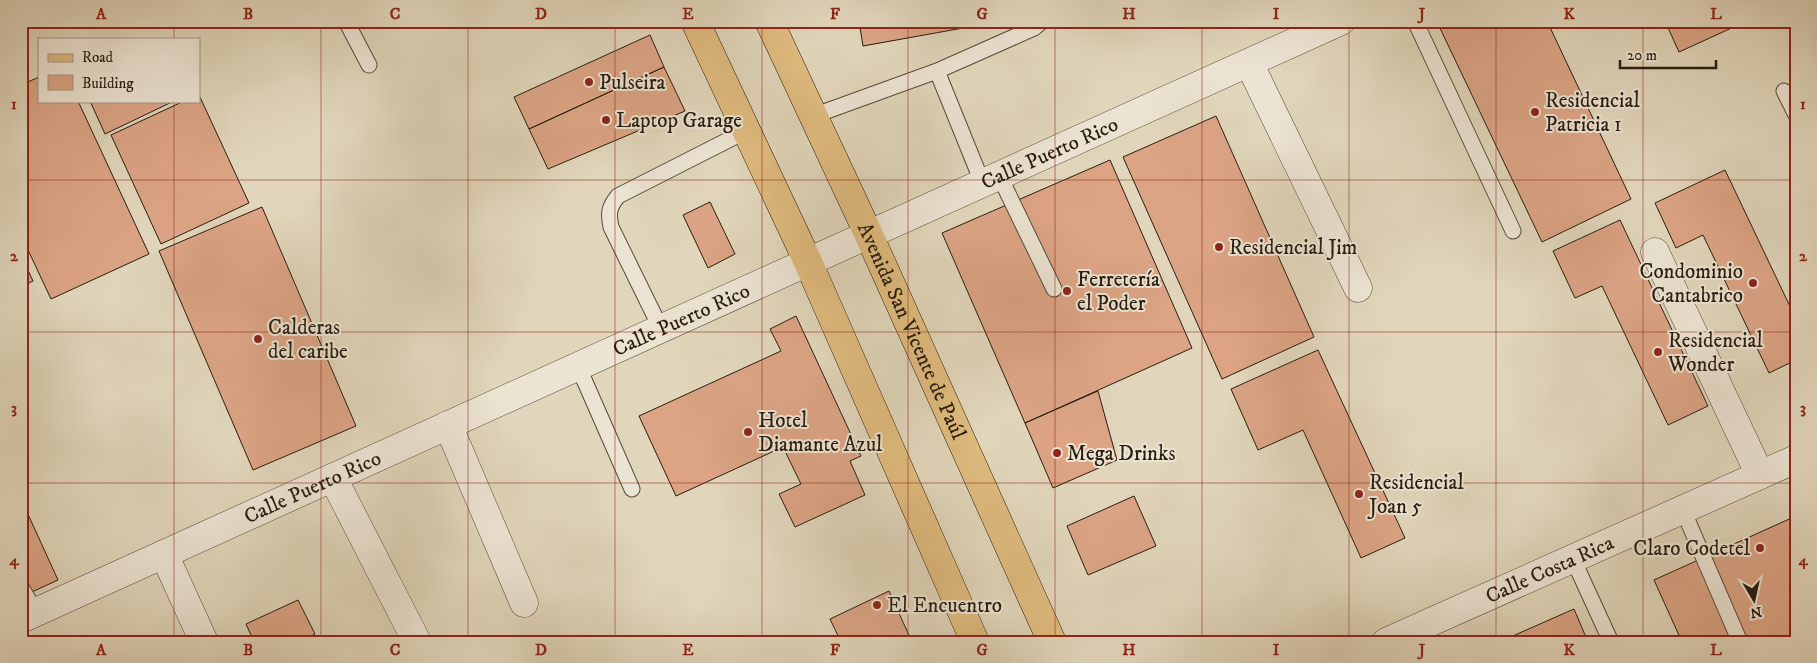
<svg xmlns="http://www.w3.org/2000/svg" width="1817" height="663" font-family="'IM FELL DW Pica',serif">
<rect width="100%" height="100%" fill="#e1d6bb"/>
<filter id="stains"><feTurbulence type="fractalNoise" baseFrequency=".004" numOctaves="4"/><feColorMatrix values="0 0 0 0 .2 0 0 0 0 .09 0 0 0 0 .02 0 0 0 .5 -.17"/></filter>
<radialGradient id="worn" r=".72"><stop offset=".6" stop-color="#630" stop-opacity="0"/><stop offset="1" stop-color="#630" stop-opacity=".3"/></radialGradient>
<path fill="#dca485" stroke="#281d0f" d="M859,21H1002L863,46Z
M1445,21H1547L1631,199L1542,242L1438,24Z
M1665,21H1747L1679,52Z
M650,35L664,67L529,129L514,97Z
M664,67L685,111L548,169L529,129Z
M39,77V101H78L149,254L51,299L21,235V85Z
M199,95L249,203L161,244L111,135L184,101H199Z
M90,101H174L105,134Z
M1216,116L1314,337L1222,379L1123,157Z
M1110,160L1192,348L1025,423L942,233Z
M1725,170L1796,319V360L1769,373L1703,235L1676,248L1655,203Z
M710,202L735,254L708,268L683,215Z
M262,207L356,426L253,470L159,251Z
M1620,220L1708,406L1668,425L1602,286L1575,298L1553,251Z
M21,255L33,281L21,287Z
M796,316L861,456L850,461L865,495L795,527L779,494L801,484L783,447L676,496L639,416L781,351L770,329Z
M1318,350L1405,538L1361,558L1303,430L1258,450L1231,389Z
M1098,391L1117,460L1053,488L1025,423Z
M1134,496L1156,546L1088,575L1067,526Z
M21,499L58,580L21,597Z
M1796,516V642H1682L1654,580Z
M889,591L912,642H841L830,619Z
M298,600L315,634L298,642H254L246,624Z
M1574,609L1588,642H1499Z"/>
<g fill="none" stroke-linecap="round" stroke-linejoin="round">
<g stroke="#564b3a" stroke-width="17">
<path id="service" d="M346,21L369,65
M1415,21L1513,231
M937,71L982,182
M1784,91L1796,115
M813,116L937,71L1034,28L1042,21
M999,175L1054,289
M661,329L611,227C608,213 609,207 618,196L746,131
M578,366L632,489
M1683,510L1740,642
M1573,559L1611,642
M21,587L36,612"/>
</g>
<g stroke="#564b3a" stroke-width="29">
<g id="minor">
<path d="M1249,63L1358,288"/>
<path d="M1655,252L1760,475"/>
<path d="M448,425L524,603"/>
<path d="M333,478L417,642"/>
<path d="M164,554L204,642"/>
<path id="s1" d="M21,619L808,262"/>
<path id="s2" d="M1386,642L1796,459"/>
</g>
</g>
<g stroke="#564b3a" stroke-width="29">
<g id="tertiary">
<path id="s3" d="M808,262L1341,21"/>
</g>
</g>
<g stroke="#281d0f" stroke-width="29">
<g id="primary">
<path d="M695,21L808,262L975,642"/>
<path id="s4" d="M769,21L868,233L1052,642"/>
</g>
</g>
<use href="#service" stroke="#ece4d3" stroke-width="15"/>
<use href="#minor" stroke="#ece4d3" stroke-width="28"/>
<use href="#tertiary" stroke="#ece4d3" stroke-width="28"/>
<use href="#primary" stroke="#e0bb7e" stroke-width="28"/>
</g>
<path fill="none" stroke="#8f2418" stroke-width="1" stroke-opacity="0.55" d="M174,21V39M321,21V642M468,21V642M615,21V642M762,21V642M908,21V642M1055,21V642M1202,21V642M1349,21V642M1496,21V642M1643,21V642M174,101V642M21,180H1796M21,332H1796M21,483H1796"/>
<g fill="#8f2418" stroke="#ece4d3" stroke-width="2">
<circle cx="589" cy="82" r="5"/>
<circle cx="1535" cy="112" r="5"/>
<circle cx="606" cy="120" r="5"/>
<circle cx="1219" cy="247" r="5"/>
<circle cx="1753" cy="283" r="5"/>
<circle cx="1067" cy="291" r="5"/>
<circle cx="258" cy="339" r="5"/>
<circle cx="1658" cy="352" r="5"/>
<circle cx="748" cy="432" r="5"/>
<circle cx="1057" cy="453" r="5"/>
<circle cx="1359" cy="494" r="5"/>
<circle cx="1760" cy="548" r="5"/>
<circle cx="877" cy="605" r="5"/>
</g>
<g text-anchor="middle" stroke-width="4" stroke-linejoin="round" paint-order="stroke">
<g font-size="21" fill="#281d0f" stroke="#ece4d3" text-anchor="start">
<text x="599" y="89">Pulseira</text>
<text x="1545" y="107">Residencial<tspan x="1545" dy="24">Patricia 1</tspan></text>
<text x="616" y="127">Laptop Garage</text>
<text x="1229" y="254">Residencial Jim</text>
<text x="1743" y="278" text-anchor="end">Condominio<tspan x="1743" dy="24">Cantabrico</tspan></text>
<text x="1077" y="286">Ferretería<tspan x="1077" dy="24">el Poder</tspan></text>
<text x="268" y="334">Calderas<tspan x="268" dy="24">del caribe</tspan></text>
<text x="1668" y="347">Residencial<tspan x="1668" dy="24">Wonder</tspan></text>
<text x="758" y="427">Hotel<tspan x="758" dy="24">Diamante Azul</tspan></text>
<text x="1067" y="460">Mega Drinks</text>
<text x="1369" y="489">Residencial<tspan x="1369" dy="24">Joan 5</tspan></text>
<text x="1750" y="555" text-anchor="end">Claro Codetel</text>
<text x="887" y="612">El Encuentro</text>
</g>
<g font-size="21" fill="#281d0f" stroke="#ece4d3">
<text dy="7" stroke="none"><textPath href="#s3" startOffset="265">Calle Puerto Rico</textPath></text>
<text dy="7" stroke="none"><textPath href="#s1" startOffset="725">Calle Puerto Rico</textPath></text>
<text dy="7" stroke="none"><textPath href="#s4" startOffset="341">Avenida San Vicente de Paúl</textPath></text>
<text dy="7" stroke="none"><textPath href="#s1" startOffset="320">Calle Puerto Rico</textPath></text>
<text dy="7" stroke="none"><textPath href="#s2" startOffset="179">Calle Costa Rica</textPath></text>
</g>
</g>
<rect width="1817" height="663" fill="none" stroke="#e1d6bb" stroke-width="55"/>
<rect x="38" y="38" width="162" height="65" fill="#ece4d3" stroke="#9e9485"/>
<rect x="48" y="54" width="25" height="8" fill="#e0bb7e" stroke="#9e9485"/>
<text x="82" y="62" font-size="15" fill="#281d0f">Road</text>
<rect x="48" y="75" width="25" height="15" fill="#dca485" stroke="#9e9485"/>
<text x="82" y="88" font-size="15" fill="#281d0f">Building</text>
<g transform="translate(1754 600) rotate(171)" stroke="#ece4d3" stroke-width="4" paint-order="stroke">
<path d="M0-4L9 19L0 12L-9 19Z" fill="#281d0f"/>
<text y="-8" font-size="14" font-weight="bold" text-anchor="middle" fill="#281d0f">N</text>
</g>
<path d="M1620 60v8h96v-8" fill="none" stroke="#281d0f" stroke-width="2.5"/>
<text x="1627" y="60" font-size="15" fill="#281d0f" stroke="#ece4d3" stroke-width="4" paint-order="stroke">20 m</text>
<rect x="28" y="28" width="1762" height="608" fill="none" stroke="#8f2418" stroke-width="2"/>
<g font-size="16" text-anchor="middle" font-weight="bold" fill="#8f2418">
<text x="101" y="19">A</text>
<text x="248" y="19">B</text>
<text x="395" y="19">C</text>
<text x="541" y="19">D</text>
<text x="688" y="19">E</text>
<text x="835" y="19">F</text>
<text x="982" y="19">G</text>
<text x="1129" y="19">H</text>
<text x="1276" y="19">I</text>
<text x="1422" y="19">J</text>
<text x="1569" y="19">K</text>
<text x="1716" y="19">L</text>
<text x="14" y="109">1</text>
<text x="1803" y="109">1</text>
<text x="14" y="261">2</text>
<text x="1803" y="261">2</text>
<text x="14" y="413">3</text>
<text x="1803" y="413">3</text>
<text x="14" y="565">4</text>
<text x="1803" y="565">4</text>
<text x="101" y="655">A</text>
<text x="248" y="655">B</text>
<text x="395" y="655">C</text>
<text x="541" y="655">D</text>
<text x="688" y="655">E</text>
<text x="835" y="655">F</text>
<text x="982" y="655">G</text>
<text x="1129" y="655">H</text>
<text x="1276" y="655">I</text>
<text x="1422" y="655">J</text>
<text x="1569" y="655">K</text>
<text x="1716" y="655">L</text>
</g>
<rect width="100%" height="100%" filter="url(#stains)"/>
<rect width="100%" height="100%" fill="url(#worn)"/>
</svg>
